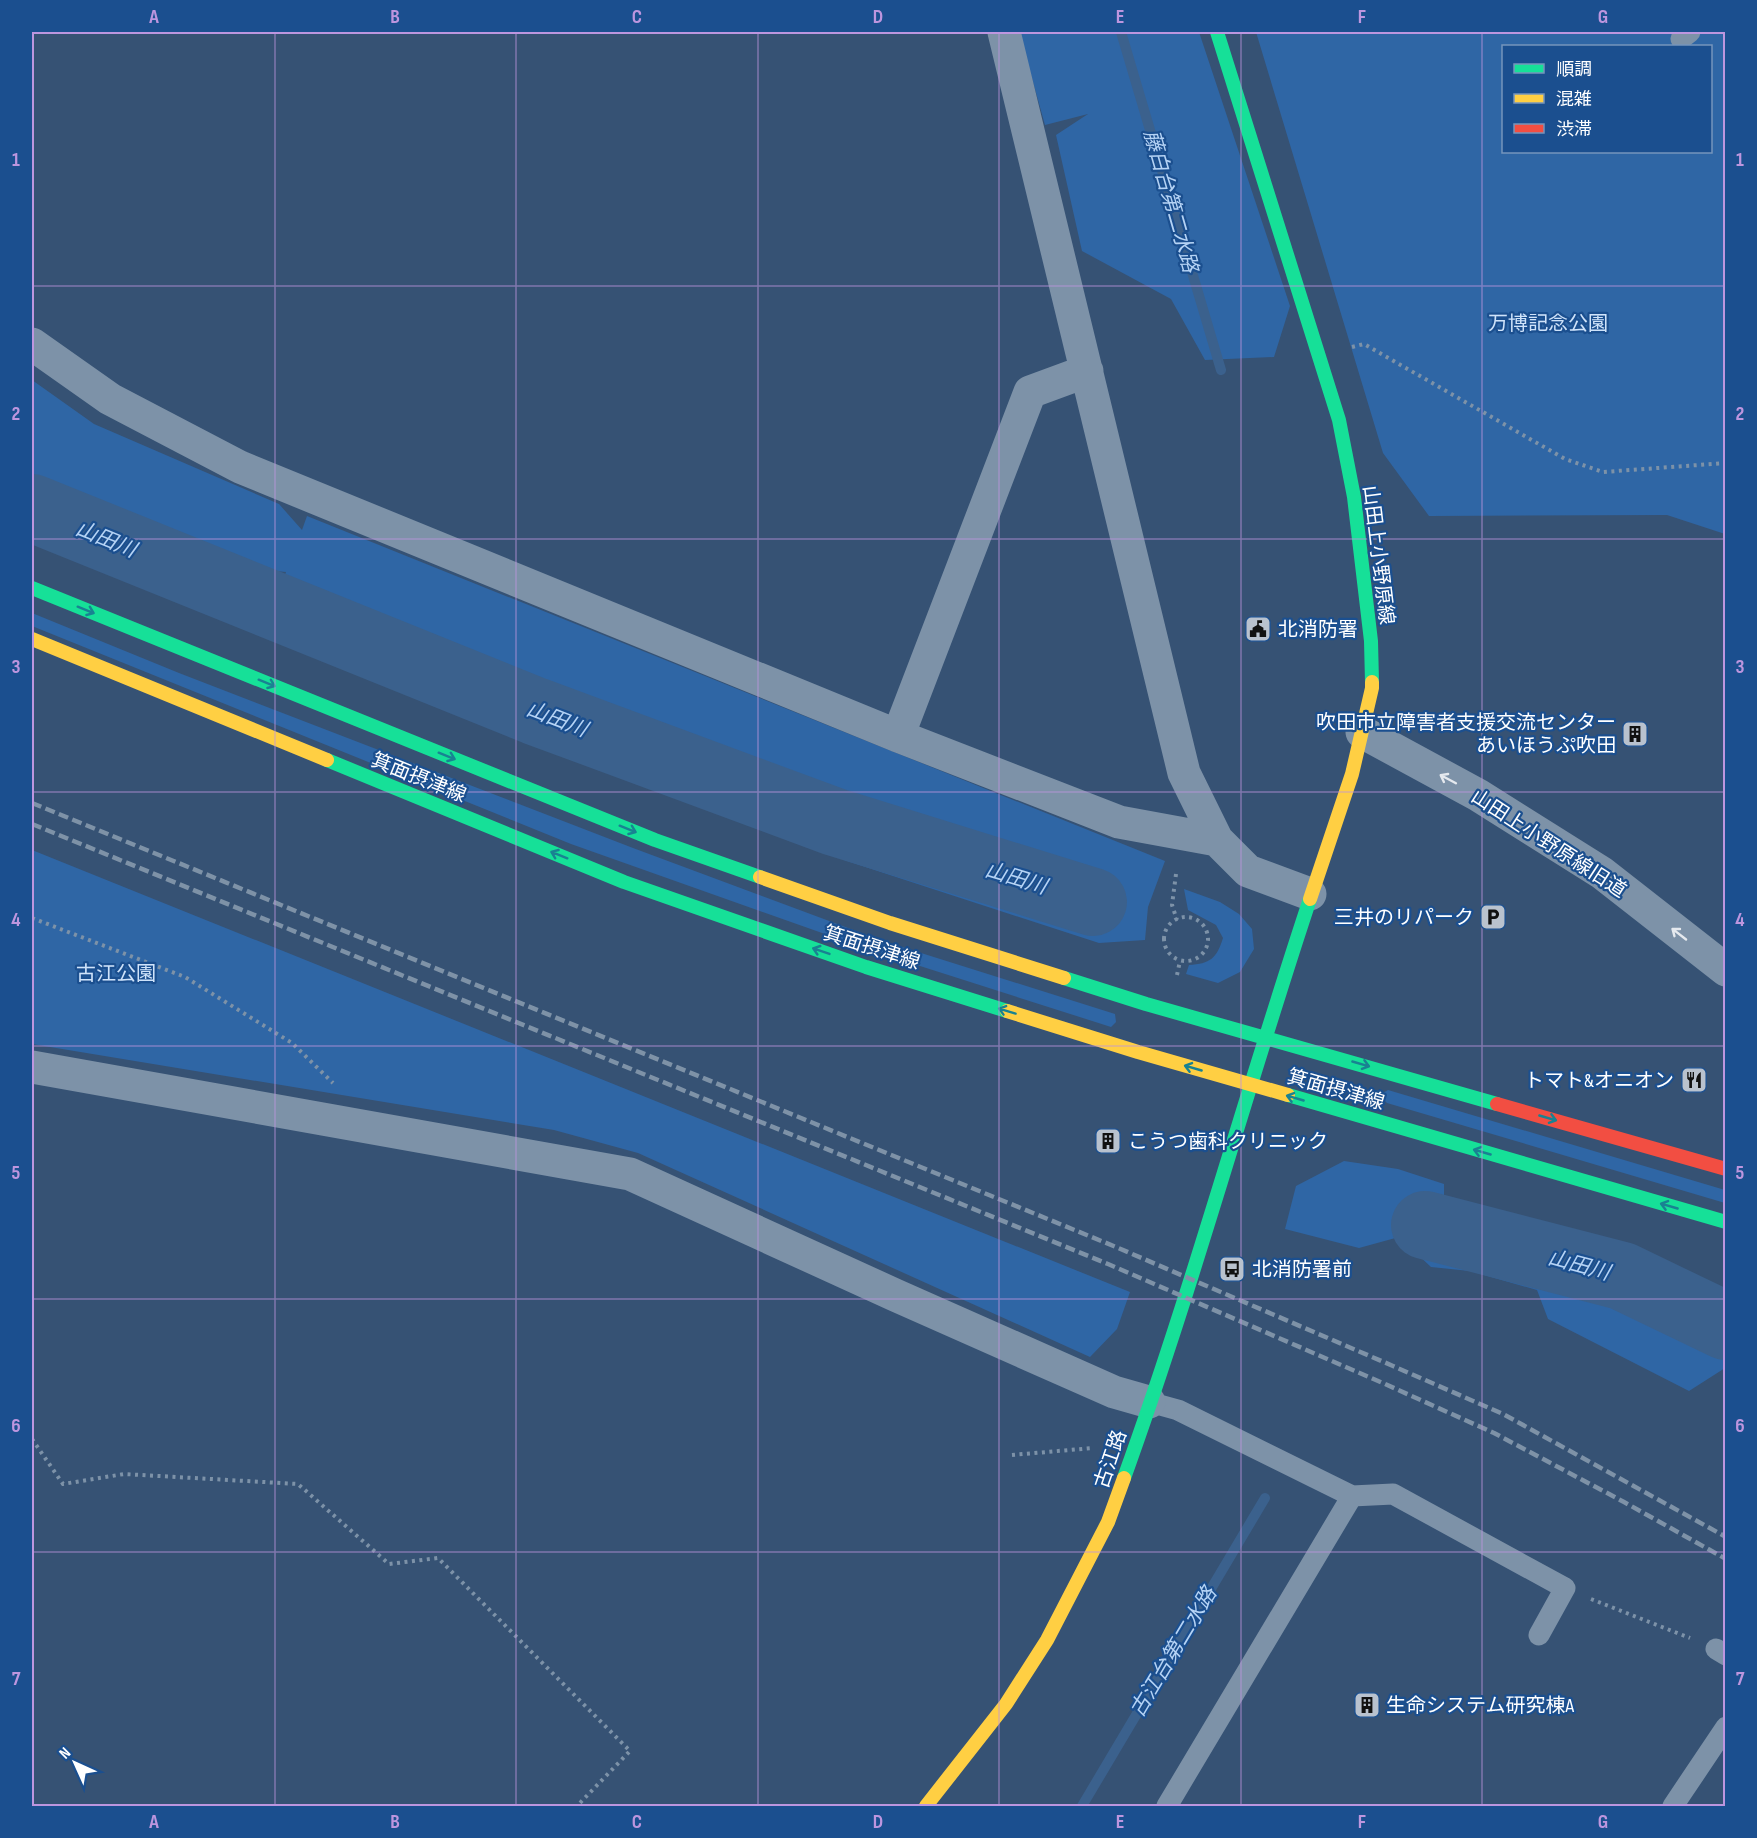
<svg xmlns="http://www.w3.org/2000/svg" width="1757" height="1838" font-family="'Sofia Sans Condensed','Noto Sans JP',sans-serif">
<rect width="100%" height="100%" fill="#365274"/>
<path fill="#2f66a5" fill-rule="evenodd" d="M1019,32H1199L1290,306L1274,357L1205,360L1171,299L1082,251L1056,135L1088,114L1045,125Z
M1256,32H1725V534L1667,515L1429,516L1383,453ZM1504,46H1710V152H1504Z
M32,380L94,424L279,504L302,530L307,516L1165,861L1148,907L1145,940L1099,943L844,860L827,834L850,808L986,851L551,691L282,584L286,572L244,568L32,481ZM1038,853L1061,863L1053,871L1007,882L995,855L1010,860Z
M32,613L179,673L633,848L883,941L1115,1014L1116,1022L1111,1027L873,951L571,844L32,626Z
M32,850L1130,1292L1117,1329L1090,1357L638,1153L554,1130L32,1044Z
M1184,889L1220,902L1239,914L1252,929L1254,949L1240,972L1218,983L1186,974L1189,965C1210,964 1217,958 1223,938L1216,925L1188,910Z
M1388,1090L1725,1190V1203L1387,1103L1382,1098L1383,1093Z
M1344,1161L1398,1169L1444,1184V1220L1610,1290L1725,1309V1368L1689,1391L1548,1319L1537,1290L1470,1271L1431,1267L1399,1237L1359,1248L1285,1229L1296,1186Z"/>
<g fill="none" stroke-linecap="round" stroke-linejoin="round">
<path stroke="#3b618d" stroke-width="10" d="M1121,32L1221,370
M1082,1806L1265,1498"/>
<path stroke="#3b618d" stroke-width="68" d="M32,508L535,711L835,822L1093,902
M1425,1225L1622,1276L1726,1326"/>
<path stroke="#7d92a8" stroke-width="4" stroke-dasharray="3 4.5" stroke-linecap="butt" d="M1352,347L1364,344L1565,459L1603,472L1726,463
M1176,874L1172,905L1177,920
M1164 939a22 22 0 1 1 44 0a22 22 0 1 1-44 0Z
M32,918L185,977L292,1043L333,1083
M1177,975L1180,961
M32,1439L63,1484L124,1474L298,1484L389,1564L438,1558L630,1751L578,1805L580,1806
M1012,1455L1093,1448
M1591,1599L1690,1638"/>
<path stroke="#7d92a8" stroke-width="21" d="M1681,39L1690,32
M1149,1402L1178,1410L1352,1496L1167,1806
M1352,1496L1393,1494L1565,1588L1539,1635
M1716,1649L1726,1655
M1673,1806L1726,1727"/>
<path stroke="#7d92a8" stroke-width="33" d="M1004,32L1184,773L1217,840L1248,871L1310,894
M32,344L110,399L240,467L898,736L1119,822L1217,840
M1362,732L1478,795L1602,873L1726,970
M898,736L1030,392L1087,371
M32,1067L630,1174L895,1295L1114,1392L1149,1402"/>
<path stroke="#16e098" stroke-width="14" d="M1217,32L1339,420L1354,497L1371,641L1372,682
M32,588L655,840L760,877
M327,760L624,882L866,967L1007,1011
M1064,978L1146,1004L1497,1104
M1288,1095L1726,1222
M1124,1478C1193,1287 1246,1091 1310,899"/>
<path stroke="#ffcf43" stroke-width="14" d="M32,639L327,760
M760,877L890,923L1064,978
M1310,899L1352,774L1372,688V682
M1007,1011L1138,1052L1288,1095
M926,1806L1006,1704L1047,1640L1108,1522L1124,1478"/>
<path stroke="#f24e42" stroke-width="14" d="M1497,1104L1726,1169"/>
<path stroke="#7e92a7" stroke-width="4.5" stroke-dasharray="10 4.5" stroke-linecap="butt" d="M32,803L1116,1247L1393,1366L1503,1414L1726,1537
M32,824L1108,1264L1385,1384L1494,1433L1624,1502L1726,1559"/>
</g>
<defs><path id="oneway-shaft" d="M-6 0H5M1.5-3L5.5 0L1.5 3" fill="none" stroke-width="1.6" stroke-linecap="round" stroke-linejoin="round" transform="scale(1.5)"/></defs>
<g stroke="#198292">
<use href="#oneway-shaft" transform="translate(86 610) rotate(22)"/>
<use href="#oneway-shaft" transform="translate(267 683) rotate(22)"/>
<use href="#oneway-shaft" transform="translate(447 756) rotate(22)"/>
<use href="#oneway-shaft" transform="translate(628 829) rotate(22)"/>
<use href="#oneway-shaft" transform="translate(559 855) rotate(-158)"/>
<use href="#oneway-shaft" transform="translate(821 951) rotate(-161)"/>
<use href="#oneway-shaft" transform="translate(1007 1011) rotate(-163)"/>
<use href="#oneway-shaft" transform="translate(1361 1064) rotate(16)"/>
<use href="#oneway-shaft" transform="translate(1193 1068) rotate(-164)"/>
<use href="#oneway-shaft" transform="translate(1295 1098) rotate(-164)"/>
<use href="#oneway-shaft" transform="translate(1548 1118) rotate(16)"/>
<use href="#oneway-shaft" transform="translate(1482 1152) rotate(-164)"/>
<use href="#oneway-shaft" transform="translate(1669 1206) rotate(-164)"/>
</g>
<g stroke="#e5e9ee">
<use href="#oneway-shaft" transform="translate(1448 779) rotate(-152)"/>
<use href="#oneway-shaft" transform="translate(1679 934) rotate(-142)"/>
</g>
<path fill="none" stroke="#bd96df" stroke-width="1.5" stroke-opacity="0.55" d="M275,32V1806M516,32V1806M758,32V1806M999,32V1806M1241,32V1806M1482,32V1806M32,286H1726M32,539H1726M32,792H1726M32,1046H1726M32,1299H1726M32,1552H1726"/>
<defs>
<g id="civic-square" transform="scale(1.35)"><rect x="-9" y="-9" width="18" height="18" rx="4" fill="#b9c2ce" stroke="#1b4f8f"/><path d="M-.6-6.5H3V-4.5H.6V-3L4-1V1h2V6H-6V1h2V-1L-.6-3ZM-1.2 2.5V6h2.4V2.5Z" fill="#111"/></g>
<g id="building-square" transform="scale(1.35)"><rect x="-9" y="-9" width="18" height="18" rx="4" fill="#b9c2ce" stroke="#1b4f8f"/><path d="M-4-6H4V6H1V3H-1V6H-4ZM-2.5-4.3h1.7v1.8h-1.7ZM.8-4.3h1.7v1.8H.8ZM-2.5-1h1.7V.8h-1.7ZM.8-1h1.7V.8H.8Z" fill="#111"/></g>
<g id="parking-square" transform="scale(1.35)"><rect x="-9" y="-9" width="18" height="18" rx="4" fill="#b9c2ce" stroke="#1b4f8f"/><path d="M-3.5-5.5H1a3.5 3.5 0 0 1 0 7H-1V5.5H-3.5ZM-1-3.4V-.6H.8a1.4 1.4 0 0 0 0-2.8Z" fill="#111"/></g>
<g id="restaurant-square" transform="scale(1.35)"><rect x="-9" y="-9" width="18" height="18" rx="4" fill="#b9c2ce" stroke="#1b4f8f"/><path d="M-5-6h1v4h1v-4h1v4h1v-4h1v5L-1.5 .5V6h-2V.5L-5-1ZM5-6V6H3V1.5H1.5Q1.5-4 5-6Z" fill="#111"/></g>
<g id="bus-square" transform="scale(1.35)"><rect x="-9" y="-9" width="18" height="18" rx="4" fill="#b9c2ce" stroke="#1b4f8f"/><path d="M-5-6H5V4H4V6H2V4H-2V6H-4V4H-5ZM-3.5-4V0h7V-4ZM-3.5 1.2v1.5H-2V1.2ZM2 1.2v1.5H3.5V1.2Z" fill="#111"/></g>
</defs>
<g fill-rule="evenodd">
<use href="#civic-square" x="1258" y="629"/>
<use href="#building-square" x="1635" y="734"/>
<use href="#parking-square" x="1493" y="917"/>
<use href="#restaurant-square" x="1694" y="1080"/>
<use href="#building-square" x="1108" y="1141"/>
<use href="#bus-square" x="1232" y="1269"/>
<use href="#building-square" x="1367" y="1705"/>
</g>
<g text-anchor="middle" stroke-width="4.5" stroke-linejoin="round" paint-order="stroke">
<g font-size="20" fill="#cfe3fa" stroke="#1b4f8f">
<text x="1548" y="330">万博記念公園</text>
<text x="116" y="980">古江公園</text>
</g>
<g font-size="20" fill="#fff" stroke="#1b4f8f">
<text transform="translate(1379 555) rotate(83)" y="7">山田上小野原線</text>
<text transform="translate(419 777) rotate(22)" y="7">箕面摂津線</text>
<text transform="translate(1549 843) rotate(33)" y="7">山田上小野原線旧道</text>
<text transform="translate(872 947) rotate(18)" y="7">箕面摂津線</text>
<text transform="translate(1336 1089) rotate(16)" y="7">箕面摂津線</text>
<text transform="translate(1110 1459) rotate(-71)" y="7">古江路</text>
</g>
<g font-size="20" fill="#fff" stroke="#1b4f8f" text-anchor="start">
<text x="1278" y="636">北消防署</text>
<text x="1616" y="729" text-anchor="end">吹田市立障害者支援交流センター<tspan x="1616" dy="23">あいほうぷ吹田</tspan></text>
<text x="1474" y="924" text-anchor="end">三井のリパーク</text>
<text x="1674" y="1087" text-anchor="end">トマト&amp;オニオン</text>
<text x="1128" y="1148">こうつ歯科クリニック</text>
<text x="1252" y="1276">北消防署前</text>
<text x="1386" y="1712">生命システム研究棟A</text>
</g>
<g font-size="21" font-style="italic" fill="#b5d3f5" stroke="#1b4f8f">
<text transform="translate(1171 201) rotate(74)" y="7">藤白台第二水路</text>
<text transform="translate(106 539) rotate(22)" y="7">山田川</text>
<text transform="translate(557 719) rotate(21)" y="7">山田川</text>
<text transform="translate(1016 878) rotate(17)" y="7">山田川</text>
<text transform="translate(1579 1265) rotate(15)" y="7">山田川</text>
<text transform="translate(1173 1652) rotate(-59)" y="7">古江台第二水路</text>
</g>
</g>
<rect width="1757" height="1838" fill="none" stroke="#1b4f8f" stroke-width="66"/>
<rect x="1502" y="45" width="210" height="108" fill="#1b4f8f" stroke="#7695bc" stroke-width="1.5"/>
<rect x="1514" y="64" width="30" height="9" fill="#16e098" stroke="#7695bc" stroke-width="1.5"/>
<text x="1556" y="75" font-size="18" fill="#ffffff">順調</text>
<rect x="1514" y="94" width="30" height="9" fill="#ffcf43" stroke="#7695bc" stroke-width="1.5"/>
<text x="1556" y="105" font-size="18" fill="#ffffff">混雑</text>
<rect x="1514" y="124" width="30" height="9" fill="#f24e42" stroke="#7695bc" stroke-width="1.5"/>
<text x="1556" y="135" font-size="18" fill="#ffffff">渋滞</text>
<g transform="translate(75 1763) rotate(315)" stroke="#1b4f8f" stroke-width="4.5" paint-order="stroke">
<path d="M0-4.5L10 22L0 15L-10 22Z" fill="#ffffff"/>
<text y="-9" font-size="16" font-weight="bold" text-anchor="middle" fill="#ffffff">N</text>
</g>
<rect x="33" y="33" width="1691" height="1772" fill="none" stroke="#bd96df" stroke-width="2"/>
<g font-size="20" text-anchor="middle" font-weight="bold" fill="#bd96df">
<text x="154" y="23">A</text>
<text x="395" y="23">B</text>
<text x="637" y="23">C</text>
<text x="878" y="23">D</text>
<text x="1120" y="23">E</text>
<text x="1362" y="23">F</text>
<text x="1603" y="23">G</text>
<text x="16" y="166">1</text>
<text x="1740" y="166">1</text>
<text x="16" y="420">2</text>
<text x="1740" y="420">2</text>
<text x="16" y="673">3</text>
<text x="1740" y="673">3</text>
<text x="16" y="926">4</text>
<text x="1740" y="926">4</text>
<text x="16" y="1179">5</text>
<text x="1740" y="1179">5</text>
<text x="16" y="1432">6</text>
<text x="1740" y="1432">6</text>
<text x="16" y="1685">7</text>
<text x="1740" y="1685">7</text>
<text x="154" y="1828">A</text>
<text x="395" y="1828">B</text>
<text x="637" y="1828">C</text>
<text x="878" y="1828">D</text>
<text x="1120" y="1828">E</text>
<text x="1362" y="1828">F</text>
<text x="1603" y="1828">G</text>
</g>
</svg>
